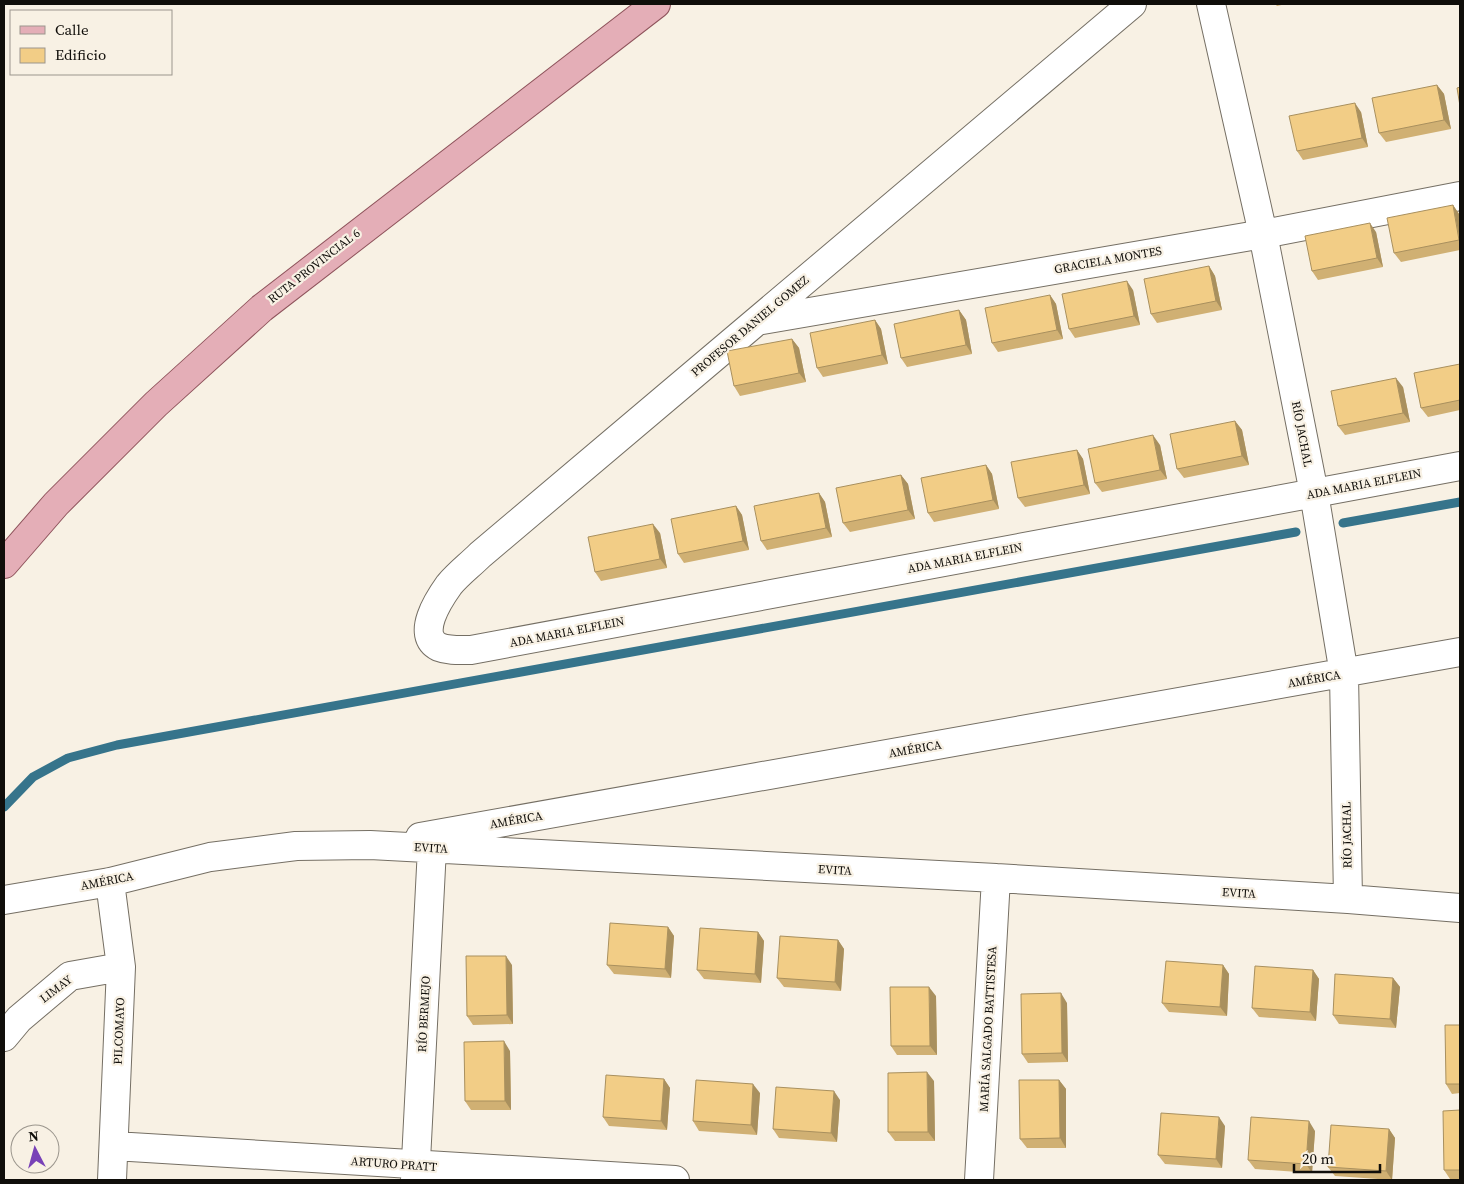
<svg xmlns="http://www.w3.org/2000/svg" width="1464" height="1184" font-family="'Source Serif 4',serif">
<rect width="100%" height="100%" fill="#f8f1e4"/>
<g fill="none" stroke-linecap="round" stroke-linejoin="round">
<path stroke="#36748b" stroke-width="9" d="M1343,523L1460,502
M4,807L33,777L68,758L117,745L1296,532"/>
<g stroke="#756f64" stroke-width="30">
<path id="minor" d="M1132,4L480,555C470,565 458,574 449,585C439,599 415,635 439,647C449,651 460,650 471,650L1460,466
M1211,4L1263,234L1314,493L1344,674L1348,899
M757,321L1263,234L1460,196
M420,837L1460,652
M110,882L121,967L112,1180
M4,900L110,882L210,857L296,846L370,845L996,878L1348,899L1460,908
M4,1037L19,1019L70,976L121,967
M114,1146L675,1180
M415,1180L432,848
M979,1180L996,878"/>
</g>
<g stroke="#8e535b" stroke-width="30">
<path id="major" d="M4,564L56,504L156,404L262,308L656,4"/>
</g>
<use href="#minor" stroke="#fff" stroke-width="28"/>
<use href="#major" stroke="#e4aeb7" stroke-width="28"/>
</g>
<path fill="#d0b073" d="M1275,4H1286L1277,6Z
M1437,85L1444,94L1451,129L1386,142L1379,133Z
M1361,112L1368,147L1303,160L1297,151Z
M1453,205L1459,214L1460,220V250L1401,262L1394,253Z
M1376,232L1383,267L1318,280L1312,271Z
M1209,266L1215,276L1222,310L1157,323L1151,314Z
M1133,290L1140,325L1075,338L1069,329Z
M1050,295L1056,304L1063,339L998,352L992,343Z
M959,310L966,320L972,354L907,367L901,358Z
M875,320L881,329L888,364L823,377L817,368Z
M792,339L799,348L806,382L740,396L734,386Z
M1460,364V410L1428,417L1421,408Z
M1403,387L1410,422L1345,435L1338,426Z
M1235,421L1242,430L1249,465L1184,478L1177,469Z
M1160,445L1167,479L1102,492L1095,483Z
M1077,450L1083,459L1090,494L1025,507L1018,498Z
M986,465L992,474L999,509L934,522L928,513Z
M901,475L908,484L915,519L850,532L843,523Z
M819,493L825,502L832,537L767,550L761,541Z
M736,506L742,515L749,550L684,563L678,554Z
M660,533L667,568L601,581L595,572Z
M668,927L674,936L671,978L614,974L607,965Z
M758,932L764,941L761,983L704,979L697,970Z
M838,940L844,949L841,991L784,987L777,978Z
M512,965L513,1024L473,1025L467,1016Z
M1223,965L1229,974L1227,1016L1169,1012L1162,1003Z
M1313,970L1319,979L1316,1021L1259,1017L1252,1008Z
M1393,978L1400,987L1396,1028L1339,1024L1333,1015Z
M936,996L937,1055H897L891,1046Z
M1067,1003L1068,1062L1028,1063L1022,1054Z
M1460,1025V1093L1452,1094L1446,1084Z
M510,1051L511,1110H471L465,1101Z
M664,1079L670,1088L667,1130L609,1126L603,1117Z
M1059,1080L1066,1089V1148H1027L1020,1139Z
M934,1081L935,1141H895L888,1132Z
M760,1093L757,1135L699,1131L693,1121Z
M840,1100L837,1142L779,1138L773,1129Z
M1460,1110V1179H1450L1444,1170Z
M1225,1126L1222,1168L1165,1164L1158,1155Z
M1389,1129L1395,1138L1392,1180L1335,1176L1328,1167Z
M1315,1131L1312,1173L1255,1169L1248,1160Z"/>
<path fill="#a9905e" d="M1437,85L1444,94L1451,129L1444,120Z
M1355,103L1361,112L1368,147L1362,138Z
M1453,205L1459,214L1460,220V241Z
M1370,223L1376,232L1383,267L1377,258Z
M1209,266L1215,276L1222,310L1216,301Z
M1127,281L1133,290L1140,325L1134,316Z
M1050,295L1056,304L1063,339L1057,330Z
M959,310L966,320L972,354L966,345Z
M875,320L881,329L888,364L882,355Z
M792,339L799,348L806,382L799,373Z
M1396,378L1403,387L1410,422L1403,413Z
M1235,421L1242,430L1249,465L1242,456Z
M1153,435L1160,445L1167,479L1160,470Z
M1077,450L1083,459L1090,494L1084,485Z
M986,465L992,474L999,509L993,500Z
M901,475L908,484L915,519L908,510Z
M819,493L825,502L832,537L826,528Z
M736,506L742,515L749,550L743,541Z
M653,524L660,533L667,568L660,559Z
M668,927L674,936L671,978L665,969Z
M758,932L764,941L761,983L755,974Z
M838,940L844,949L841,991L835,982Z
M506,956L512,965L513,1024L507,1015Z
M1223,965L1229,974L1227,1016L1220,1007Z
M1313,970L1319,979L1316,1021L1310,1012Z
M1393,978L1400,987L1396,1028L1390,1019Z
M929,987L936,996L937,1055L930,1046Z
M1061,993L1067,1003L1068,1062L1062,1053Z
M504,1041L510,1051L511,1110L505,1101Z
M927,1072L934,1081L935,1141L928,1132Z
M664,1079L670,1088L667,1130L661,1121Z
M1059,1080L1066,1089V1148L1060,1138Z
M753,1084L760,1093L757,1135L751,1125Z
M834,1091L840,1100L837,1142L831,1133Z
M1219,1117L1225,1126L1222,1168L1216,1159Z
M1309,1121L1315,1131L1312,1173L1306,1164Z
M1389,1129L1395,1138L1392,1180L1386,1171Z"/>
<path fill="#f2cd86" stroke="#a9905e" d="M1437,85L1444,120L1379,133L1372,98Z
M1460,87V106L1457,88Z
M1355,103L1362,138L1297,151L1289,116Z
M1453,205L1459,240L1394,253L1387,218Z
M1370,223L1377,258L1312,271L1305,236Z
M1209,266L1216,301L1151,314L1144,279Z
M1127,281L1134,316L1069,329L1062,294Z
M1050,295L1057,330L992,343L985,308Z
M959,310L966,345L901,358L894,324Z
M875,320L882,355L817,368L810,333Z
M792,339L799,373L734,386L727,351Z
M1460,364V400L1421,408L1414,373Z
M1396,378L1403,413L1338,426L1331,391Z
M1235,421L1242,456L1177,469L1170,434Z
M1153,435L1160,470L1095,483L1088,449Z
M1077,450L1084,485L1018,498L1011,462Z
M986,465L993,500L928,513L921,478Z
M901,475L908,510L843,523L836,488Z
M819,493L826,528L761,541L754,506Z
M736,506L743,541L678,554L671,519Z
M653,524L660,559L595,572L588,537Z
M610,923L668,927L665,969L607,965Z
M700,928L758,932L755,974L697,970Z
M780,936L838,940L835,982L777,978Z
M466,956H506L507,1015L467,1016Z
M1166,961L1223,965L1220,1007L1162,1003Z
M1255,966L1313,970L1310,1012L1252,1008Z
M1335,974L1393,978L1390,1019L1333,1015Z
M890,987H929L930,1046H891Z
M1061,993L1062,1053L1022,1054L1021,994Z
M1445,1025H1460V1084H1446Z
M504,1041L505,1101H465L464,1042Z
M927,1072L928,1132H888V1073Z
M606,1075L664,1079L661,1121L603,1117Z
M696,1080L753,1084L751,1125L693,1121Z
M1019,1080H1059L1060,1138L1020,1139Z
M776,1087L834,1091L831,1133L773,1129Z
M1460,1110V1170H1444L1443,1111Z
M1161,1113L1219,1117L1216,1159L1158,1155Z
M1251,1117L1309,1121L1306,1164L1248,1160Z
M1331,1125L1389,1129L1386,1171L1328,1167Z"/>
<g text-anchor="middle" stroke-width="4.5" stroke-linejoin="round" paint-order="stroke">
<g font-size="12" fill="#100e0a" stroke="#f8f1e4">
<text transform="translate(1108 260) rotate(-10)" y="4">GRACIELA MONTES</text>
<text transform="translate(314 266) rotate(-38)" y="4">RUTA PROVINCIAL 6</text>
<text transform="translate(750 326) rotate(-40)" y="4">PROFESOR DANIEL GOMEZ</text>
<text transform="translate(1302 434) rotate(79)" y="4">RÍO JACHAL</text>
<text transform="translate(1364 484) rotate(-11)" y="4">ADA MARIA ELFLEIN</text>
<text transform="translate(965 558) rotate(-11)" y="4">ADA MARIA ELFLEIN</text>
<text transform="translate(567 632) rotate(-11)" y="4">ADA MARIA ELFLEIN</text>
<text transform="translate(1314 679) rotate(-10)" y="4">AMÉRICA</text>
<text transform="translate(915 749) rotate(-10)" y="4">AMÉRICA</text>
<text transform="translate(516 820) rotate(-10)" y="4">AMÉRICA</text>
<text transform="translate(1347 835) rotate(-91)" y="4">RÍO JACHAL</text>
<text transform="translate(431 848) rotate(3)" y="4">EVITA</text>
<text transform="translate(835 870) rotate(3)" y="4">EVITA</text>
<text transform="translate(107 881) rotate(-11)" y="4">AMÉRICA</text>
<text transform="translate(1239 893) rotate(3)" y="4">EVITA</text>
<text transform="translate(56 989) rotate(-37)" y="4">LIMAY</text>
<text transform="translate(424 1014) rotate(-87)" y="4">RÍO BERMEJO</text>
<text transform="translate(988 1029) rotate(-87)" y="4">MARÍA SALGADO BATTISTESA</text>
<text transform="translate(119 1031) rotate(-88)" y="4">PILCOMAYO</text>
<text transform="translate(394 1164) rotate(4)" y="4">ARTURO PRATT</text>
</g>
</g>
<rect width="1464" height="1184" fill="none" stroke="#100e0a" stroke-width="10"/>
<rect x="10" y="10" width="162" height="65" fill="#f8f1e4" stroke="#9b968d"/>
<rect x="20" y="26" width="25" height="8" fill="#e4aeb7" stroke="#9b968d"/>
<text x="55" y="35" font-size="15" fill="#100e0a">Calle</text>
<rect x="20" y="48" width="25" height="15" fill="#f2cd86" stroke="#9b968d"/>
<text x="55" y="60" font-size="15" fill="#100e0a">Edificio</text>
<g transform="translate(35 1149) rotate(354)"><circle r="24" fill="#f8f1e4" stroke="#9b968d"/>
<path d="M0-4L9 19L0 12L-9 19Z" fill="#7841b7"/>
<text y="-8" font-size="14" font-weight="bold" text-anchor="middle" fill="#100e0a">N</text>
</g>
<path d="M1294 1164v8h86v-8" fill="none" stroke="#100e0a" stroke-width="2.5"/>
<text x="1302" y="1164" font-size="15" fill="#100e0a" stroke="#f8f1e4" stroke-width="4" paint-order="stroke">20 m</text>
</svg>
